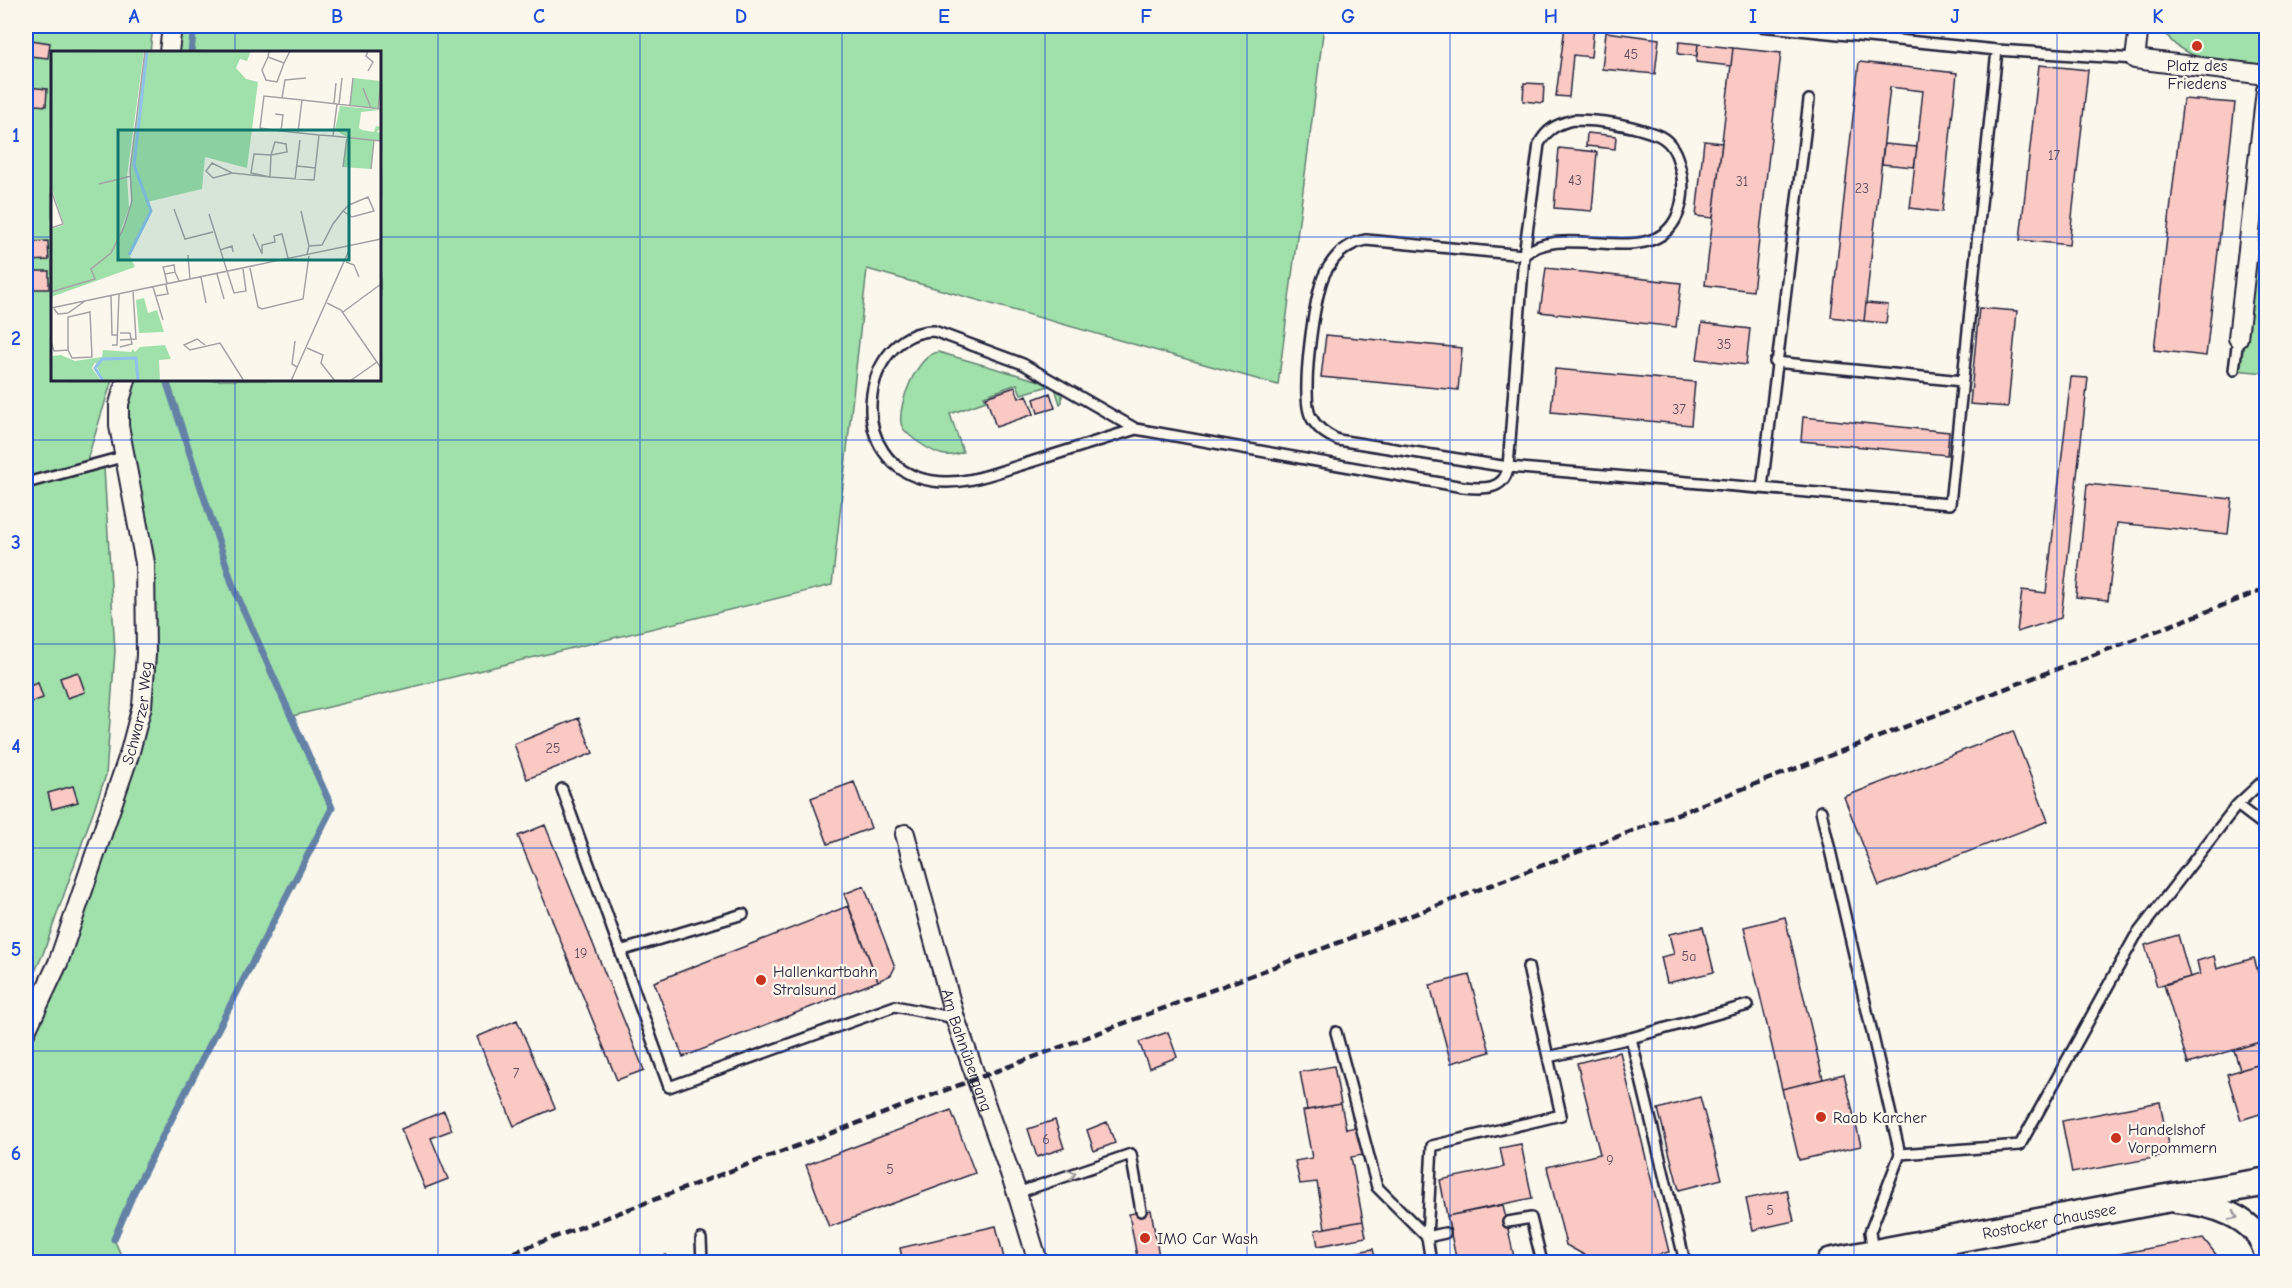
<svg xmlns="http://www.w3.org/2000/svg" width="2292" height="1288" font-family="'Comic Neue',sans-serif">
<rect width="100%" height="100%" fill="#fbf7ec"/>
<filter id="ink" filterUnits="userSpaceOnUse"><feTurbulence type="fractalNoise" baseFrequency=".0167" numOctaves="2"/><feDisplacementMap in="SourceGraphic" scale="12" xChannelSelector="R" yChannelSelector="G"/><feConvolveMatrix kernelMatrix="1 2 1 2 8 2 1 2 1" color-interpolation-filters="sRGB"/></filter>
<g filter="url(#ink)">
<path fill="#a0e0aa" stroke="#618172" stroke-width="1.5" d="M26,26H153L150,52H52V380H112L88,457L90,468H104L115,651L106,775L43,954L26,991Z
M172,26H1324L1278,385L867,269L832,585L292,716L332,808L134,1192L114,1239L124,1262H26V1039L129,755L146,655L126,456V380H380V52H169Z
M2163,26H2266V67C2235,63 2174,64 2163,26Z
M2266,90V373L2234,370Z
M938,352L1054,385L1062,394V402L1060,404L1055,388L1049,386L1021,394L1017,384L984,396L986,401L950,414L963,452C957,454 952,456 945,455C934,454 902,434 901,423C898,403 917,356 938,352Z"/>
<g fill="none" stroke-linecap="round" stroke-linejoin="round">
<path stroke="#6382a5" stroke-width="7" d="M191,52L194,26
M114,1239L134,1192L332,808L233,586L166,380"/>
</g>
<path fill="#fac9c4" stroke="#22223b" stroke-width="1.5" d="M1565,26H1594L1591,57L1573,55L1569,97L1556,96Z
M1606,32L1659,39L1655,74L1602,69Z
M31,40L50,43L48,58L29,56Z
M1679,42L1698,44L1697,56L1678,54Z
M1698,44L1733,48L1731,66L1696,62Z
M1733,48L1781,53L1753,291L1705,285Z
M1859,62L1957,73L1942,212L1910,208L1923,91L1890,87L1864,321L1831,317Z
M2039,65L2088,70L2069,245L2020,240Z
M1524,83L1544,84L1543,103L1523,101Z
M28,87L47,89L46,106L26,104Z
M2183,99L2235,103L2206,356L2154,350Z
M1587,133L1616,136L1615,149L1586,146Z
M1704,141L1722,143L1713,218L1696,216Z
M1884,144L1917,147L1914,167L1882,164Z
M1559,148L1597,152L1592,211L1554,208Z
M48,241L49,260L30,261L29,242Z
M1546,268L1681,283L1676,327L1540,312Z
M32,271H49V289H32Z
M1866,303L1888,305L1886,323L1864,321Z
M1979,308L2017,311L2008,407L1970,404Z
M1702,323L1750,329L1746,365L1697,359Z
M1326,335L1462,348L1458,390L1321,377Z
M1555,369L1695,382L1691,425L1551,412Z
M2071,377L2088,378L2061,618L2017,632L2022,590L2046,593Z
M1015,387L1019,398L1027,395L1034,414L996,427L986,397Z
M1050,393L1055,408L1038,413L1034,399Z
M1803,417L1949,432L1947,455L1801,441Z
M2087,484L2232,499L2228,534L2117,523L2108,600L2076,597Z
M78,672L85,692L67,698L60,678Z
M38,683L43,698L26,704V687Z
M579,718L593,753L527,779L514,744Z
M2013,731L2048,821L1879,886L1844,797Z
M854,782L871,828L828,844L811,798Z
M73,786L78,802L52,809L48,793Z
M545,825L644,1070L617,1080L518,836Z
M864,886L895,967L891,975L878,981L844,894Z
M848,906L878,981L683,1057L654,982Z
M1785,917L1823,1079L1782,1089L1744,927Z
M1703,927L1714,972L1667,983L1661,957L1674,954L1669,934Z
M2178,935L2190,977L2157,986L2145,945Z
M2214,956L2217,969L2254,958L2266,1000V1040L2188,1064L2164,985L2200,974L2197,961Z
M1469,975L1490,1052L1451,1063L1430,985Z
M517,1020L555,1108L514,1126L477,1037Z
M1168,1032L1177,1057L1149,1068L1139,1042Z
M2266,1040V1065L2262,1066L2261,1064L2240,1070L2234,1050Z
M1620,1052L1669,1252L1627,1262H1597L1566,1245L1547,1167L1600,1154L1577,1063Z
M2261,1064L2266,1083V1112L2241,1120L2227,1074Z
M1334,1066L1341,1104L1307,1110L1300,1072Z
M1844,1074L1861,1146L1799,1160L1782,1089Z
M1700,1097L1722,1179L1679,1190L1658,1109Z
M2160,1102L2170,1155L2072,1173L2062,1121Z
M1341,1104L1346,1129L1358,1127L1363,1155L1351,1157L1363,1221L1325,1228L1317,1182L1300,1184L1295,1161L1312,1158L1303,1111Z
M951,1110L975,1173L829,1227L806,1165Z
M444,1111L452,1130L431,1138L448,1179L425,1188L401,1129Z
M1055,1120L1064,1148L1037,1157L1028,1129Z
M1107,1122L1115,1143L1094,1151L1087,1130Z
M1521,1144L1532,1198L1447,1216L1440,1180L1504,1167L1500,1148Z
M1787,1190L1794,1221L1753,1230L1746,1199Z
M1503,1205L1515,1262H1457L1447,1216Z
M1151,1210L1160,1262H1138L1129,1214Z
M1363,1221L1366,1237L1318,1246L1315,1230Z
M996,1226L1005,1262H903L900,1248Z
M2203,1238L2222,1262H2077Z
M1373,1249L1376,1262H1339L1338,1256Z
M666,1255L668,1262H633Z
M1323,1257L1324,1262H1306L1305,1260Z"/>
<g fill="none" stroke-linecap="round" stroke-linejoin="round">
<g stroke="#22223b" stroke-width="14">
<path id="service" d="M1759,26L1997,50L2135,59
M1573,120C1599,120 1630,125 1655,134C1669,139 1676,150 1679,164C1684,180 1684,198 1678,214C1654,274 1564,219 1524,255L1539,144C1547,129 1557,124 1573,120Z
M1775,362L1962,381
M2234,370L2238,338
M1136,429C1101,440 1066,451 1031,462C999,471 967,486 933,481C840,467 861,331 934,331L1023,364L1136,429L1463,487C1482,489 1505,491 1508,467L1338,440C1327,435 1317,429 1311,417C1300,398 1314,293 1325,273C1334,256 1348,243 1366,240L1524,255L1508,467L1950,504L1997,50
M26,483L126,456
M1762,488L1809,100
M562,789L669,1087L895,1006L955,1018
M2237,805L2266,827
M1821,811L1900,1154L1870,1232L1873,1252
M620,951L743,914
M1528,967L1548,1057
M1336,1032L1377,1187L1427,1237L1432,1146L1561,1115L1548,1057L1631,1038L1685,1262
M1631,1038L1748,1005
M1900,1154L2020,1145L2135,937L2237,805L2266,778
M1017,1193L1131,1154L1141,1211
M1508,1222L1531,1218L1542,1262
M701,1239L702,1262
M1431,1262L1427,1237L1445,1233"/>
</g>
<g stroke="#22223b" stroke-width="22">
<g id="minor">
<path d="M2139,26L2135,59L2266,75"/>
<path d="M169,52L172,26"/>
<path d="M2238,338L2266,90"/>
<path id="s1" d="M905,834L955,1018L1017,1193L1038,1262"/>
<path id="s2" d="M26,1031L58,963L129,755L142,706L146,655L145,563L119,426V404L126,380"/>
</g>
</g>
<g stroke="#22223b" stroke-width="27">
<path id="tertiary" d="M2176,1201C2211,1204 2258,1216 2266,1255"/>
</g>
<g stroke="#22223b" stroke-width="32">
<g id="secondary">
<path id="s3" d="M1831,1262L2157,1200L2266,1182"/>
</g>
</g>
<use href="#service" stroke="#fbf7ec" stroke-width="9"/>
<use href="#minor" stroke="#fbf7ec" stroke-width="18"/>
<use href="#tertiary" stroke="#fbf7ec" stroke-width="22"/>
<use href="#secondary" stroke="#fbf7ec" stroke-width="27"/>
<path stroke="#22223b" stroke-width="4.5" stroke-dasharray="9 4.5" stroke-linecap="butt" d="M488,1262L1436,906L2266,589"/>
</g>
<defs><path id="oneway-chevron" d="M-2-3.5L2.5 0L-2 3.5" fill="none" stroke-width="1.6" stroke-linecap="round" stroke-linejoin="round" transform="scale(1.5)"/></defs>
<g stroke="#99979c">
<use href="#oneway-chevron" transform="translate(1072 1174) rotate(-19)"/>
<use href="#oneway-chevron" transform="translate(2234 1216) rotate(28)"/>
</g>
</g>
<path fill="none" stroke="#1d4ed8" stroke-width="1.5" stroke-opacity="0.55" d="M235,26V52M438,26V1262M640,26V1262M842,26V1262M1045,26V1262M1247,26V1262M1450,26V1262M1652,26V1262M1854,26V1262M2057,26V1262M26,237H52M380,237H2266M235,380V1262M26,440H2266M26,644H2266M26,848H2266M26,1051H2266"/>
<g fill="#c8321e" stroke="#fbf7ec" stroke-width="2">
<circle cx="2197" cy="46" r="6"/>
<circle cx="761" cy="980" r="6"/>
<circle cx="1821" cy="1117" r="6"/>
<circle cx="2116" cy="1138" r="6"/>
<circle cx="1145" cy="1238" r="6"/>
</g>
<g text-anchor="middle" stroke-width="4.5" stroke-linejoin="round" paint-order="stroke">
<g font-size="14" fill="#584c5d">
<text x="1631" y="59">45</text>
<text x="2054" y="160">17</text>
<text x="1575" y="185">43</text>
<text x="1742" y="186">31</text>
<text x="1862" y="193">23</text>
<text x="1724" y="349">35</text>
<text x="1679" y="414">37</text>
<text x="553" y="753">25</text>
<text x="581" y="958">19</text>
<text x="1689" y="961">5a</text>
<text x="516" y="1078">7</text>
<text x="1046" y="1144">6</text>
<text x="1610" y="1165">9</text>
<text x="890" y="1174">5</text>
<text x="1770" y="1215">5</text>
</g>
<g font-size="16" fill="#22223b" stroke="#fbf7ec" text-anchor="start">
<text x="2197" y="71" text-anchor="middle">Platz des<tspan x="2197" dy="18">Friedens</tspan></text>
<text x="773" y="977">Hallenkartbahn<tspan x="773" dy="18">Stralsund</tspan></text>
<text x="1833" y="1123">Raab Karcher</text>
<text x="2128" y="1135">Handelshof<tspan x="2128" dy="18">Vorpommern</tspan></text>
<text x="1157" y="1244">IMO Car Wash</text>
</g>
<g font-size="16" fill="#22223b" stroke="#fbf7ec">
<text dy="6" stroke="none"><textPath href="#s2" startOffset="338">Schwarzer Weg</textPath></text>
<text dy="6" stroke="none"><textPath href="#s1" startOffset="225">Am Bahnübergang</textPath></text>
<text dy="6" stroke="none"><textPath href="#s3" startOffset="222">Rostocker Chaussee</textPath></text>
</g>
</g>
<g transform="translate(51 51)">
<rect width="330" height="330" fill="#fbf7ec"/>
<path d="M0,0H93L76,125L78,157L64,196L80,155L79,122L94,0H200L196,10L189,8L185,17L195,28L207,31L196,117L154,106L151,138L96,151L100,160L78,203L84,216L0,246V178L13,174L0,135ZM302,27L330,30L327,58L299,54ZM289,55L330,59L310,61L308,77L311,79L323,81L325,75L330,76L326,81L330,82V89H323L320,118L292,116L296,86L284,79ZM93,247L97,262L106,259L113,281L88,282L85,249ZM114,294L120,308L108,309L109,330H52L44,311L41,317L50,330H0V301L1,305L10,304L24,310L51,306L52,299L80,301L82,298L84,301L89,296Z" fill="#a0e0aa"/>
<path fill="none" stroke="#8ec2eb" stroke-width="3" d="M78,204L100,160L83,114L96,0M52,330L44,317L51,308L85,307L87,330"/>
<path fill="none" stroke="#a4a2a5" stroke-width="1.5" d="M218,0L217,6L233,12L239,0M317,0L315,5L322,11L317,20M217,6L211,19L215,29L226,31L233,12M312,37L320,57M231,47L234,29L255,27M251,49L286,53M283,52L285,32M288,53L291,27M299,54L302,27M327,58L330,30M330,58L286,53L282,85L330,90M224,63L232,64L230,80M247,81L251,49L213,45L209,77L230,80L268,84L282,85M224,91L235,93L236,101L220,104ZM246,115L265,117M292,116L296,86M320,118L323,89M181,122L162,127L155,120L161,112L181,122L219,126M219,126L200,122L203,103L220,104L219,126L263,129L268,84M244,128L249,89M48,133L80,125M0,139L12,173L0,177M123,158L134,188L162,181M250,160L258,195L256,203M158,163L183,242L195,240L192,218M202,183L211,203V194L224,191L223,185L231,183L237,207M258,195L271,194L282,173L292,160L298,154L317,146L323,160L301,166L292,160M169,199L181,195L182,201M137,204L139,229M295,211L303,214L308,226M199,217L207,256L211,258L252,248L258,205M114,223L112,216L123,214L124,221M166,223L173,248M150,226L155,252M116,233L114,223L124,221L128,230M102,236L112,269M0,241L44,228L40,218L60,202L73,176L81,150L79,119L94,0M60,244L61,284H66M104,245L117,243L115,234M276,252L290,259L330,317M0,257L330,188M3,258L7,263L17,262L34,250M292,261L330,233M69,289L85,288L82,240M0,290L3,300L17,299L21,307L41,306L39,261L17,266V299M244,290L241,313L246,316M61,294H66L68,243M154,294L146,288L133,294L139,299L169,292L193,330M69,296L81,293L79,282H69M256,297L272,304L270,312L284,330M240,330L299,197M299,330L326,311"/>
<path fill="#0f766e" fill-opacity="0.15" stroke="#0f766e" stroke-width="3" d="M67,79H298V209H67Z"/>
<rect width="330" height="330" fill="none" stroke="#22223b" stroke-width="3"/>
</g>
<rect width="2292" height="1288" fill="none" stroke="#fbf7ec" stroke-width="66"/>
<rect x="33" y="33" width="2226" height="1222" fill="none" stroke="#1d4ed8" stroke-width="2"/>
<g font-size="20" text-anchor="middle" font-weight="bold" fill="#1d4ed8">
<text x="134" y="23">A</text>
<text x="337" y="23">B</text>
<text x="539" y="23">C</text>
<text x="741" y="23">D</text>
<text x="944" y="23">E</text>
<text x="1146" y="23">F</text>
<text x="1348" y="23">G</text>
<text x="1551" y="23">H</text>
<text x="1753" y="23">I</text>
<text x="1955" y="23">J</text>
<text x="2158" y="23">K</text>
<text x="16" y="142">1</text>
<text x="16" y="345">2</text>
<text x="16" y="549">3</text>
<text x="16" y="753">4</text>
<text x="16" y="956">5</text>
<text x="16" y="1160">6</text>
</g>
</svg>
